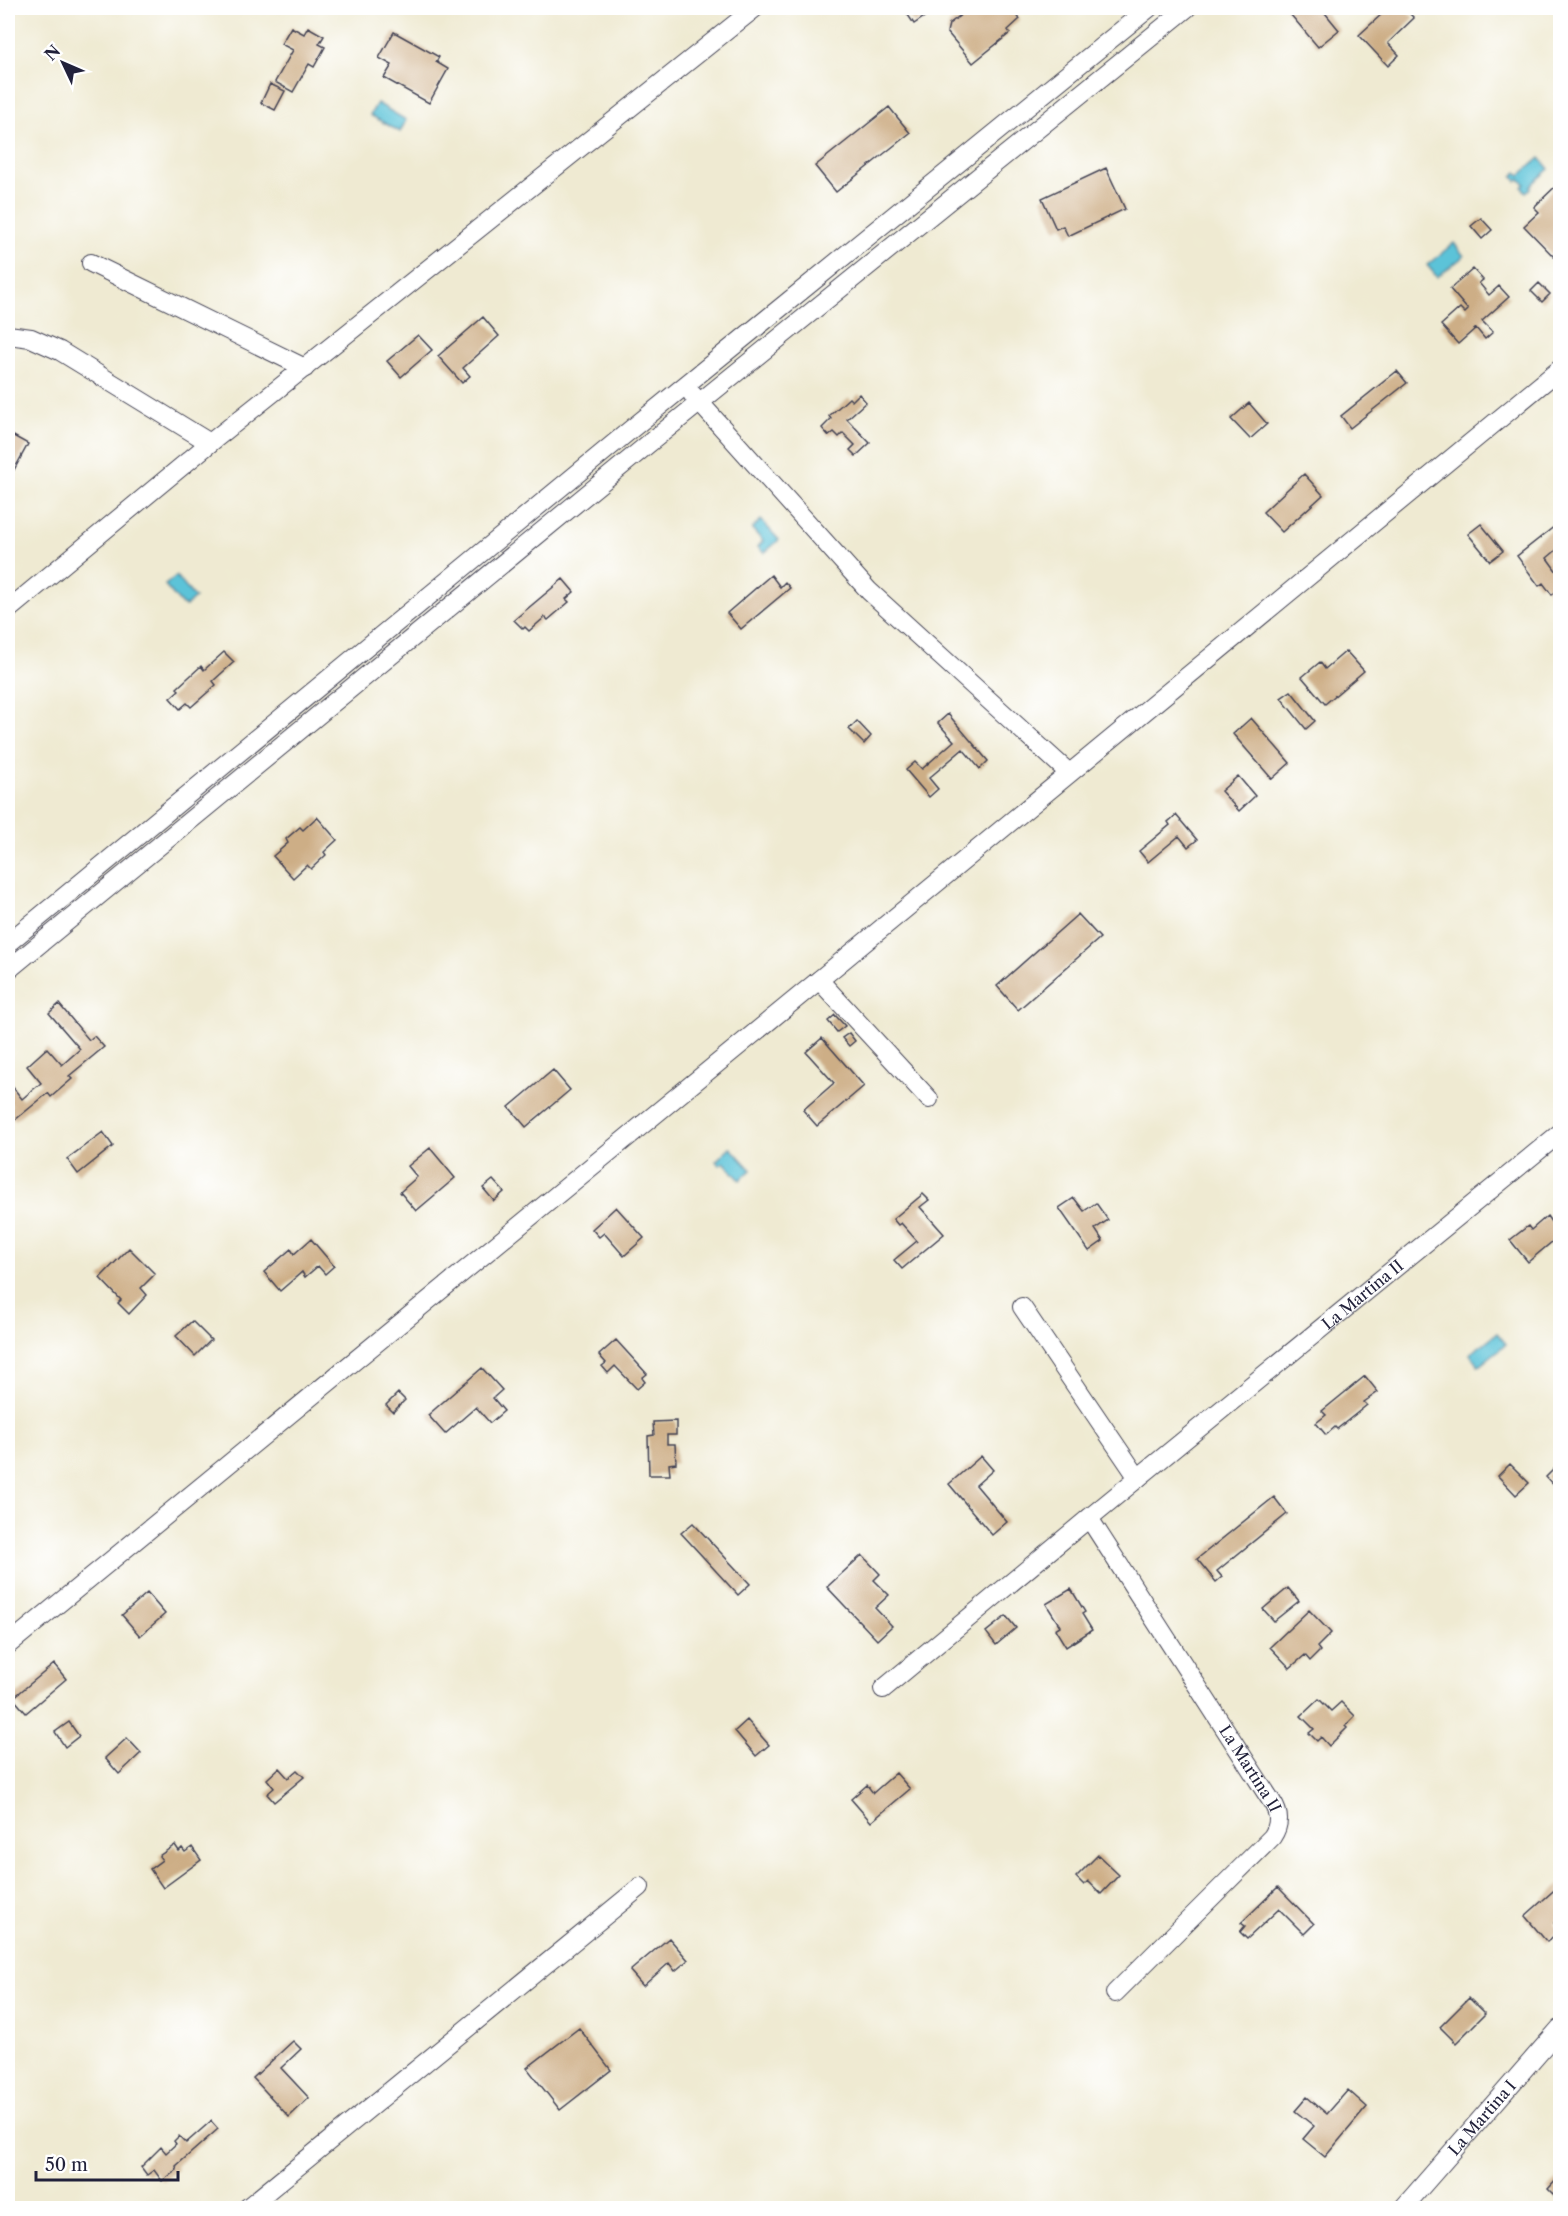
<svg xmlns="http://www.w3.org/2000/svg" width="1568" height="2216" font-family="'Libre Caslon Text',serif">
<rect width="100%" height="100%" fill="#fff"/>
<filter id="ink" filterUnits="userSpaceOnUse"><feTurbulence type="fractalNoise" baseFrequency=".0167" numOctaves="2"/><feDisplacementMap in="SourceGraphic" scale="12" xChannelSelector="R" yChannelSelector="G"/><feConvolveMatrix kernelMatrix="1 2 1 2 8 2 1 2 1" color-interpolation-filters="sRGB"/></filter>
<filter id="wash" filterUnits="userSpaceOnUse"><feTurbulence type="fractalNoise" baseFrequency=".008" numOctaves="4" result="noise"/><feDisplacementMap in="SourceGraphic" scale="24" xChannelSelector="R" yChannelSelector="G"/><feGaussianBlur stdDeviation="1.35" result="paint"/><feColorMatrix in="noise" values="0 0 0 0 0 0 0 0 0 0 0 0 0 0 0 0 0 1.4 0 .05"/><feComposite in="paint" operator="in"/></filter>
<g filter="url(#wash)">
<rect width="100%" height="100%" fill="#efead2"/>
<path fill="#5bc3d8" stroke="#3e728a" stroke-width="1.5" d="M377,103L406,120L400,132L370,115Z
M1540,158L1549,169L1530,186L1531,188L1526,192L1522,187L1525,184L1520,179L1517,181L1513,176L1517,172L1520,175Z
M1454,243L1464,256L1437,277L1427,265Z
M761,520L779,540L764,553L758,547L763,541L752,529Z
M176,576L195,598L186,606L182,605L165,585Z
M730,1147L751,1170L740,1180L724,1162L720,1165L716,1161Z
M1497,1333L1506,1344L1479,1366L1470,1354Z"/>
<g id="blocks">
<path fill="#cdae86" d="M905,8H922L927,15L914,24L904,9Z
M970,8H1010L1020,19L1008,30L1010,33L973,63L947,32L949,24Z
M1285,8H1321L1339,30L1318,47Z
M1378,8H1404L1414,18L1388,43L1399,55L1388,66L1359,35L1383,13Z
M291,27L304,34L308,27L324,36L319,44L325,47L314,67L309,64L293,92L275,82L293,50L281,44Z
M394,32L439,57L436,62L448,69L429,103L384,78L392,65L379,58Z
M270,84L285,91L275,110L261,103Z
M889,107L910,133L836,192L815,166Z
M1106,168L1125,209L1068,236L1063,226L1056,229L1042,198Z
M1560,182V253L1555,258L1524,226L1539,212L1534,207Z
M1481,218L1492,230L1482,239L1471,226Z
M1473,269L1483,280L1479,283L1489,295L1499,286L1509,297L1482,321L1493,332L1485,339L1476,328L1458,344L1441,325L1460,308L1465,313L1468,310L1450,289Z
M1539,283L1550,294L1542,302L1531,291Z
M483,317L499,336L463,368L470,376L462,383L438,356Z
M418,335L432,350L401,377L387,361Z
M1397,371L1407,383L1350,428L1341,416Z
M859,394L866,402L847,419L870,443L856,456L850,450L855,445L843,433L839,437L834,432L829,436L822,428L831,419L829,416L849,398L852,401Z
M1249,403L1267,424L1250,439L1231,419Z
M8,433L28,444L8,481Z
M1304,474L1323,495L1282,532L1263,512Z
M1560,522V547L1547,558L1560,576V588L1552,595L1543,583L1539,586L1517,556Z
M1481,524L1503,551L1490,561L1468,534Z
M771,575L780,587L785,582L790,588L741,629L727,613Z
M563,579L574,592L566,599L569,602L548,620L545,617L529,631L525,627L523,629L514,620Z
M1346,651L1364,671L1325,704L1302,677L1320,662L1325,669Z
M224,652L234,662L213,681L216,685L191,707L187,703L180,709L170,698L179,690L177,688L201,666L204,670Z
M1291,691L1315,721L1306,729L1281,698Z
M948,714L988,761L980,769L963,749L929,778L938,789L929,797L906,770L915,762L922,769L954,741L938,723Z
M1251,718L1290,763L1272,779L1233,734Z
M857,721L871,736L864,744L849,729Z
M1238,776L1255,796L1239,811L1221,791Z
M1176,815L1197,840L1188,847L1179,836L1148,862L1139,851L1170,825L1168,822Z
M317,817L337,840L324,852L326,855L311,869L307,865L293,878L273,856L288,843L286,839L300,827L303,830Z
M1078,914L1100,938L1018,1010L997,986Z
M59,1004L89,1040L94,1036L104,1047L69,1076L72,1079L51,1097L48,1093L15,1120L8,1111L12,1106L8,1100V1081L22,1099L41,1083L27,1066L47,1048L62,1065L80,1049L49,1013Z
M835,1015L845,1026L837,1032L828,1021Z
M849,1033L855,1041L849,1046L842,1038Z
M822,1038L864,1086L817,1126L803,1110L834,1083L806,1052Z
M553,1070L570,1090L526,1127L509,1107Z
M103,1132L113,1146L78,1174L67,1159Z
M430,1148L455,1178L416,1211L400,1192L417,1177L408,1166Z
M493,1180L504,1192L494,1201L483,1188Z
M923,1194L929,1200L920,1207L944,1234L902,1269L894,1260L917,1241L901,1223L898,1225L893,1219Z
M1074,1198L1084,1211L1096,1203L1108,1220L1095,1229L1103,1241L1089,1251L1059,1208Z
M616,1207L644,1238L624,1256L604,1233L599,1237L592,1229Z
M1547,1216L1560,1235L1528,1262L1510,1240L1528,1226L1531,1230Z
M311,1239L334,1266L325,1274L318,1266L305,1277L302,1272L280,1291L264,1272L291,1249L294,1254Z
M129,1248L155,1274L141,1288L147,1295L129,1314L118,1303L121,1300L100,1278Z
M192,1321L211,1340L195,1356L176,1336Z
M616,1340L647,1374L642,1378L645,1382L637,1389L615,1366L608,1373L602,1366L606,1363L599,1355Z
M482,1368L502,1390L493,1398L504,1411L490,1423L476,1407L445,1434L428,1415Z
M1365,1376L1378,1392L1364,1402L1367,1405L1337,1429L1335,1427L1326,1435L1316,1423L1326,1415L1322,1411Z
M398,1393L405,1400L393,1412L386,1405Z
M676,1421V1435H667V1444H675L676,1463L669,1464L670,1475H649L648,1436L654,1435L653,1422Z
M981,1456L993,1470L976,1485L1007,1522L992,1535L949,1484Z
M1560,1463V1492L1546,1477Z
M1510,1464L1529,1483L1516,1495L1498,1476Z
M1274,1497L1287,1514L1217,1571L1222,1577L1216,1582L1197,1559Z
M693,1523L750,1584L738,1595L681,1533Z
M862,1555L880,1574L874,1580L889,1595L875,1608L892,1626L877,1640L827,1587Z
M1288,1588L1299,1601L1274,1621L1263,1609Z
M1071,1589L1085,1612L1082,1614L1092,1630L1066,1647L1055,1629L1060,1626L1046,1604Z
M147,1593L165,1614L140,1636L122,1615Z
M1309,1610L1331,1633L1317,1647L1320,1651L1310,1661L1305,1655L1290,1668L1270,1647Z
M1006,1616L1016,1628L996,1645L986,1632Z
M54,1664L66,1679L26,1713L13,1698Z
M1319,1699L1331,1711L1341,1702L1355,1716L1345,1726L1347,1728L1329,1746L1321,1737L1317,1741L1309,1733L1314,1729L1301,1716Z
M747,1720L769,1745L756,1756L735,1731Z
M69,1722L79,1736L65,1747L55,1732Z
M127,1738L141,1753L119,1774L105,1758Z
M279,1768L288,1778L297,1770L304,1777L274,1802L267,1794L274,1788L267,1779Z
M896,1773L910,1789L871,1822L851,1799L867,1785L873,1793Z
M175,1845L179,1851L182,1848L185,1852L192,1847L201,1860L163,1888L150,1869L162,1860L159,1856Z
M1098,1855L1119,1875L1101,1894L1088,1881L1084,1885L1076,1877Z
M1560,1885V1917L1554,1923L1560,1930L1547,1942L1525,1916Z
M1278,1887L1314,1924L1304,1934L1279,1909L1247,1939L1240,1932L1245,1926L1241,1923Z
M669,1938L688,1960L675,1971L669,1963L643,1986L630,1971Z
M1469,1998L1485,2014L1456,2043L1440,2027Z
M579,2028L611,2070L560,2110L527,2068Z
M293,2041L301,2049L281,2068L309,2098L289,2117L253,2078Z
M1348,2090L1367,2107L1325,2157L1303,2139L1314,2126L1295,2111L1307,2097L1327,2114Z
M211,2121L218,2129L176,2166L177,2170L162,2181L154,2170L147,2175L141,2167L161,2147L166,2153L176,2144L174,2141L179,2136L186,2143Z
M1560,2176V2201L1548,2189Z"/>
</g>
</g>
<g filter="url(#ink)">
<use href="#blocks" fill-opacity="0" stroke="#414052" stroke-width="1.5"/>
<g fill="none" stroke-linecap="round" stroke-linejoin="round">
<g stroke="#414052" stroke-width="20">
<g id="minor">
<path d="M91,263L305,368"/>
<path d="M8,335L31,338L60,351L210,443"/>
<path d="M692,394L869,591L1069,773"/>
<path d="M8,610L210,443L755,8"/>
<path d="M8,943L629,431L1149,8"/>
<path d="M8,970L647,445L1187,8"/>
<path d="M819,980L929,1099"/>
<path d="M1022,1307L1138,1478"/>
<path id="s1" d="M1089,1518L1272,1802C1280,1814 1280,1825 1272,1837L1115,1993"/>
<path d="M8,1645L819,980L1560,369"/>
<path id="s2" d="M883,1689L1089,1518L1560,1133"/>
<path d="M247,2208L640,1887"/>
<path id="s3" d="M1403,2208L1560,2028"/>
</g>
</g>
<use href="#minor" stroke="#fff" stroke-width="18"/>
</g>
</g>
<g text-anchor="middle" stroke-width="4.5" stroke-linejoin="round" paint-order="stroke">
<g font-size="16" fill="#22223b" stroke="#fff">
<text dy="6" stroke="none"><textPath href="#s2" startOffset="621">La Martina II</textPath></text>
<text dy="6" stroke="none"><textPath href="#s1" startOffset="298">La Martina II</textPath></text>
<text dy="6" stroke="none"><textPath href="#s3" startOffset="120">La Martina I</textPath></text>
</g>
</g>
<rect width="1568" height="2216" fill="none" stroke="#fff" stroke-width="30"/>
<g transform="translate(63 63) rotate(314)" stroke="#ffffff" stroke-width="4.5" paint-order="stroke">
<path d="M0-4.5L10 22L0 15L-10 22Z" fill="#22223b"/>
<text y="-9" font-size="16" font-weight="bold" text-anchor="middle" fill="#22223b">N</text>
</g>
<path d="M36 2171v9h142v-9" fill="none" stroke="#22223b" stroke-width="3"/>
<text x="45" y="2171" font-size="18" fill="#22223b" stroke="#ffffff" stroke-width="4.5" paint-order="stroke">50 m</text>
</svg>
